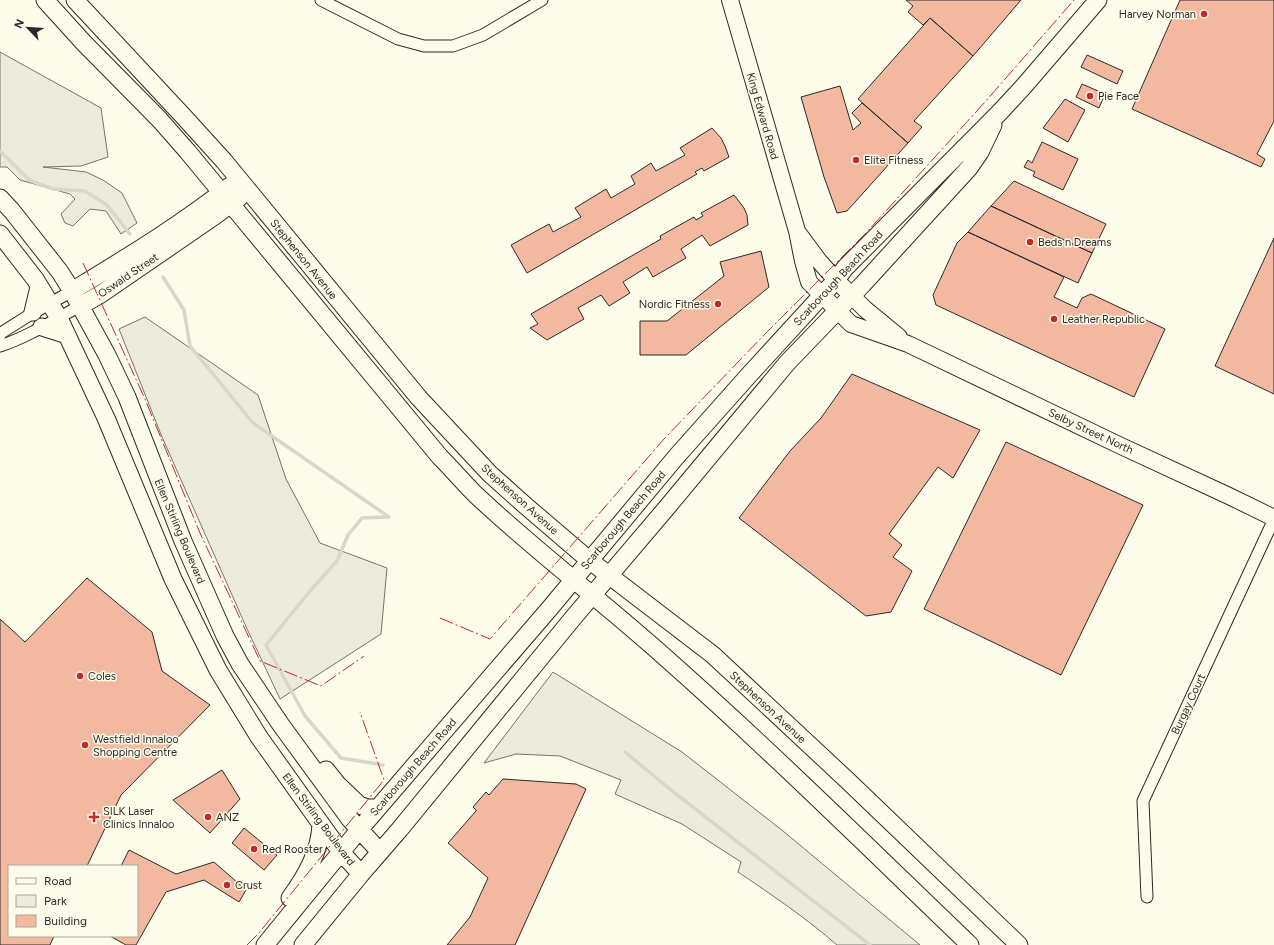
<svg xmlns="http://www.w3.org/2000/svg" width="1274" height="945" font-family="Figtree,sans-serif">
<rect width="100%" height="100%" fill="#fdfbea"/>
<path fill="#ecebdb" stroke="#74746e" d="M0,52L101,108L108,157L81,166L43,167L86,172L103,180L122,193L137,223L121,234L106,211L90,209L73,226L65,223L61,214L75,199L70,194L20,180L7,167H0Z
M145,317L258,395L286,479L320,543L387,568L381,634L280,699L248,631L162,437L119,329Z
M553,672L682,752L783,831L920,945H837C806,918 772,895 738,872L741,862L682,824L615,794L621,780L560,756L516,754L484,763Z"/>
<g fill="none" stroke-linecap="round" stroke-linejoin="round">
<path stroke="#d8d7c9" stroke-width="3.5" d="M0,151L29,180L53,189L85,191L107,205L130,234
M163,277L184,310L190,346L253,423L389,517L362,518L348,535L337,561L310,591L266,645L305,716L341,758L383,765
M625,752L671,790L870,945"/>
</g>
<path fill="#f2b8a0" stroke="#2b2b2b" d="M906,0H1021L973,56L930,18L923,25L908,12L913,6Z
M1180,0H1274V121L1257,154L1265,159L1261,167L1132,109Z
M930,18L973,56L914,121L922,127L908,143L858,99Z
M1087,55L1123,71L1117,84L1081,67Z
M1082,84L1105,94L1099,108L1076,97Z
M840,86L853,130L861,123L852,113L862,103L908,143L847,211L837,213L824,177L801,97Z
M1065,99L1085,110L1068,142L1043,128Z
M712,128L721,138L725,146L729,157L704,171L702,168L695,172L697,174L527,273L511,245L549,224L553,232L581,217L575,208L606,189L611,198L635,184L631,176L651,163L656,171L685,155L680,148Z
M1042,142L1078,159L1063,190L1033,176L1035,172L1024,167L1028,160L1032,163Z
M1014,181L1106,224L1092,253L991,206Z
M734,195L744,208L747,215L748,225L710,246L702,235L681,249L686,258L653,277L647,267L623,282L630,293L609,306L601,295L578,308L584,319L547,340L530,328L538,324L531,314L661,239L660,236L694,217L696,220L703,216L701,213Z
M991,206L1092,253L1078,283L968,232Z
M968,232L1064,277L1054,297L1077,308L1082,298L1091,294L1165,329L1134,397L936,305L933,295L957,243Z
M1274,238V394L1215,366Z
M761,251L769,287L686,355H640V321H667L724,276L720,262Z
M852,374L980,430L953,478L938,467L889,534L902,545L893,557L912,571L891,612L866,616L739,518L790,451L821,418Z
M1006,442L1143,505L1061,675L924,609Z
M87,578L152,632L162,671L210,705L121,795L87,866H9V936H54L50,945H0V619L25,642Z
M222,770L240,799L210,833L173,800Z
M503,779L576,784L586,789L515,945H447L470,917L488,878L448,843L476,811V810L473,807L486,792L489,795Z
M244,828L277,855L264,870L232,843Z
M129,850L176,874L214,862L246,890L239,902L204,880L166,892L136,945H126L110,936H137V866H121Z"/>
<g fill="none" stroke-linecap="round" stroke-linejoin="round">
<g stroke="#2b2b2b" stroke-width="13">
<path id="street" d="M321,0L398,39L424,46H453L483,35L542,0
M0,335L1,333L28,316L72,291
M0,346C28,337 54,320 80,306
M1147,897L1143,801L1274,519"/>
</g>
<g stroke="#2b2b2b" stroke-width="18">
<path id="secondary" d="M730,0L797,231L803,261L809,282L851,324L908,344L1121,446L1229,496L1274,518
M799,234L819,261L836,280L865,309L899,337"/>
</g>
<g stroke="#2b2b2b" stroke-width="19">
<path id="primary" d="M45,0L84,43L159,119L188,152L440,457C452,469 463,482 475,494C536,552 604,602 667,659C771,751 870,849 970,945
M75,0L185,118L224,161L419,398L490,474L527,507L589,560L713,655L847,780L1019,945
M0,198L12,211L60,272L72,291L107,355L127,397L183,541L225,636L240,664L281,725L349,818L380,852
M0,234L35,279L59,318L106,418L173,579L218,670L259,737L341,852L361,874
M72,291C126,258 181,225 230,186
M80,306L101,294L216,215L240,197
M33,312L39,287
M42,327L67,335
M326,770L338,785L359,805L368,808H378
M290,898C306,876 320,852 321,824
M265,945L359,830L550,608L676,457L749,375L836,280L845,268L1000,112L1024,86L1098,0
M303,945L361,874L400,829L573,618L669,505L787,363L863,284L969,168L980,152L993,125"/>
</g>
<use href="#street" stroke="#fdfbea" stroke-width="11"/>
<use href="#secondary" stroke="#fdfbea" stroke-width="16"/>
<use href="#primary" stroke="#fdfbea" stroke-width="17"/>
<path stroke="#c62828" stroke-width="1" stroke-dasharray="14 3 2 3" stroke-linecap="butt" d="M83,263L145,399L200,533L260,661L321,686L364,656
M440,618L490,639L664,439L764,335L865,234L985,102L1074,0
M247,945L258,934L384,780L360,712"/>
</g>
<g fill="#c62828" stroke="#fdfbea" stroke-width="1.5">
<circle cx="1204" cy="14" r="4"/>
<circle cx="1090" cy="96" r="4"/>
<circle cx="856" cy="160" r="4"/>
<circle cx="1030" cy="242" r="4"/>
<circle cx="718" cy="304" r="4"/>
<circle cx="1054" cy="319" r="4"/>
<circle cx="80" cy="676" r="4"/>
<circle cx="85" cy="745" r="4"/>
<path d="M92 811h4v4h4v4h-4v4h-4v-4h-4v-4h4z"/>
<circle cx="208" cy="817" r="4"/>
<circle cx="254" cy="849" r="4"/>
<circle cx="227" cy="885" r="4"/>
</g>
<g text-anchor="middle" stroke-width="3" stroke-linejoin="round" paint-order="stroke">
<g font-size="11" fill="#2b2b2b" stroke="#fdfbea" text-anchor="start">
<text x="1196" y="18" text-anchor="end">Harvey Norman</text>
<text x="1098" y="100">Pie Face</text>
<text x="864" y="164">Elite Fitness</text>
<text x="1038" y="246">Beds n Dreams</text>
<text x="710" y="308" text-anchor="end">Nordic Fitness</text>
<text x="1062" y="323">Leather Republic</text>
<text x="88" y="680">Coles</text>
<text x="93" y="743">Westfield Innaloo<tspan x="93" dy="13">Shopping Centre</tspan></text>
<text x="103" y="815">SILK Laser<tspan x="103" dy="13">Clinics Innaloo</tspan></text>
<text x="216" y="821">ANZ</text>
<text x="262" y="853">Red Rooster</text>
<text x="235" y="889">Crust</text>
</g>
<g font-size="11" fill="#2b2b2b" stroke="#fdfbea">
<text transform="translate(763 116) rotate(74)" y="4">King Edward Road</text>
<text transform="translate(304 259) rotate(51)" y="4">Stephenson Avenue</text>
<text transform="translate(128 275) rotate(-34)" y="4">Oswald Street</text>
<text transform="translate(838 278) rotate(-47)" y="4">Scarborough Beach Road</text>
<text transform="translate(1091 431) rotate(25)" y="4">Selby Street North</text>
<text transform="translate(520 499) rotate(42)" y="4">Stephenson Avenue</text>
<text transform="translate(623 520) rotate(-50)" y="4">Scarborough Beach Road</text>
<text transform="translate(180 531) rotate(67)" y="4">Ellen Stirling Boulevard</text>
<text transform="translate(1188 704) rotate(-65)" y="4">Burgay Court</text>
<text transform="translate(768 707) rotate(43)" y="4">Stephenson Avenue</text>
<text transform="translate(413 767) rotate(-49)" y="4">Scarborough Beach Road</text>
<text transform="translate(319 819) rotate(53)" y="4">Ellen Stirling Boulevard</text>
</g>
</g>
<rect x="8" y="865" width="130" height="72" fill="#fdfbea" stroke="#a9a89e"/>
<rect x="16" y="878" width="20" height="6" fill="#fdfbea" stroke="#a9a89e"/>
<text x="44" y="885" font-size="12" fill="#2b2b2b">Road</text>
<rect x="16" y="895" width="20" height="12" fill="#ecebdb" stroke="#a9a89e"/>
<text x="44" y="905" font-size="12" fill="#2b2b2b">Park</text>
<rect x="16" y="915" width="20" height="12" fill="#f2b8a0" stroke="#a9a89e"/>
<text x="44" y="925" font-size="12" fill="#2b2b2b">Building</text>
<g transform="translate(28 28) rotate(295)" stroke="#fdfbea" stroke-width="3" paint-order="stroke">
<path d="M0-3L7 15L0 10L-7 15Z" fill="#2b2b2b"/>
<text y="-6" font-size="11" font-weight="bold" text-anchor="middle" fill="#2b2b2b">N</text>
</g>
</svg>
